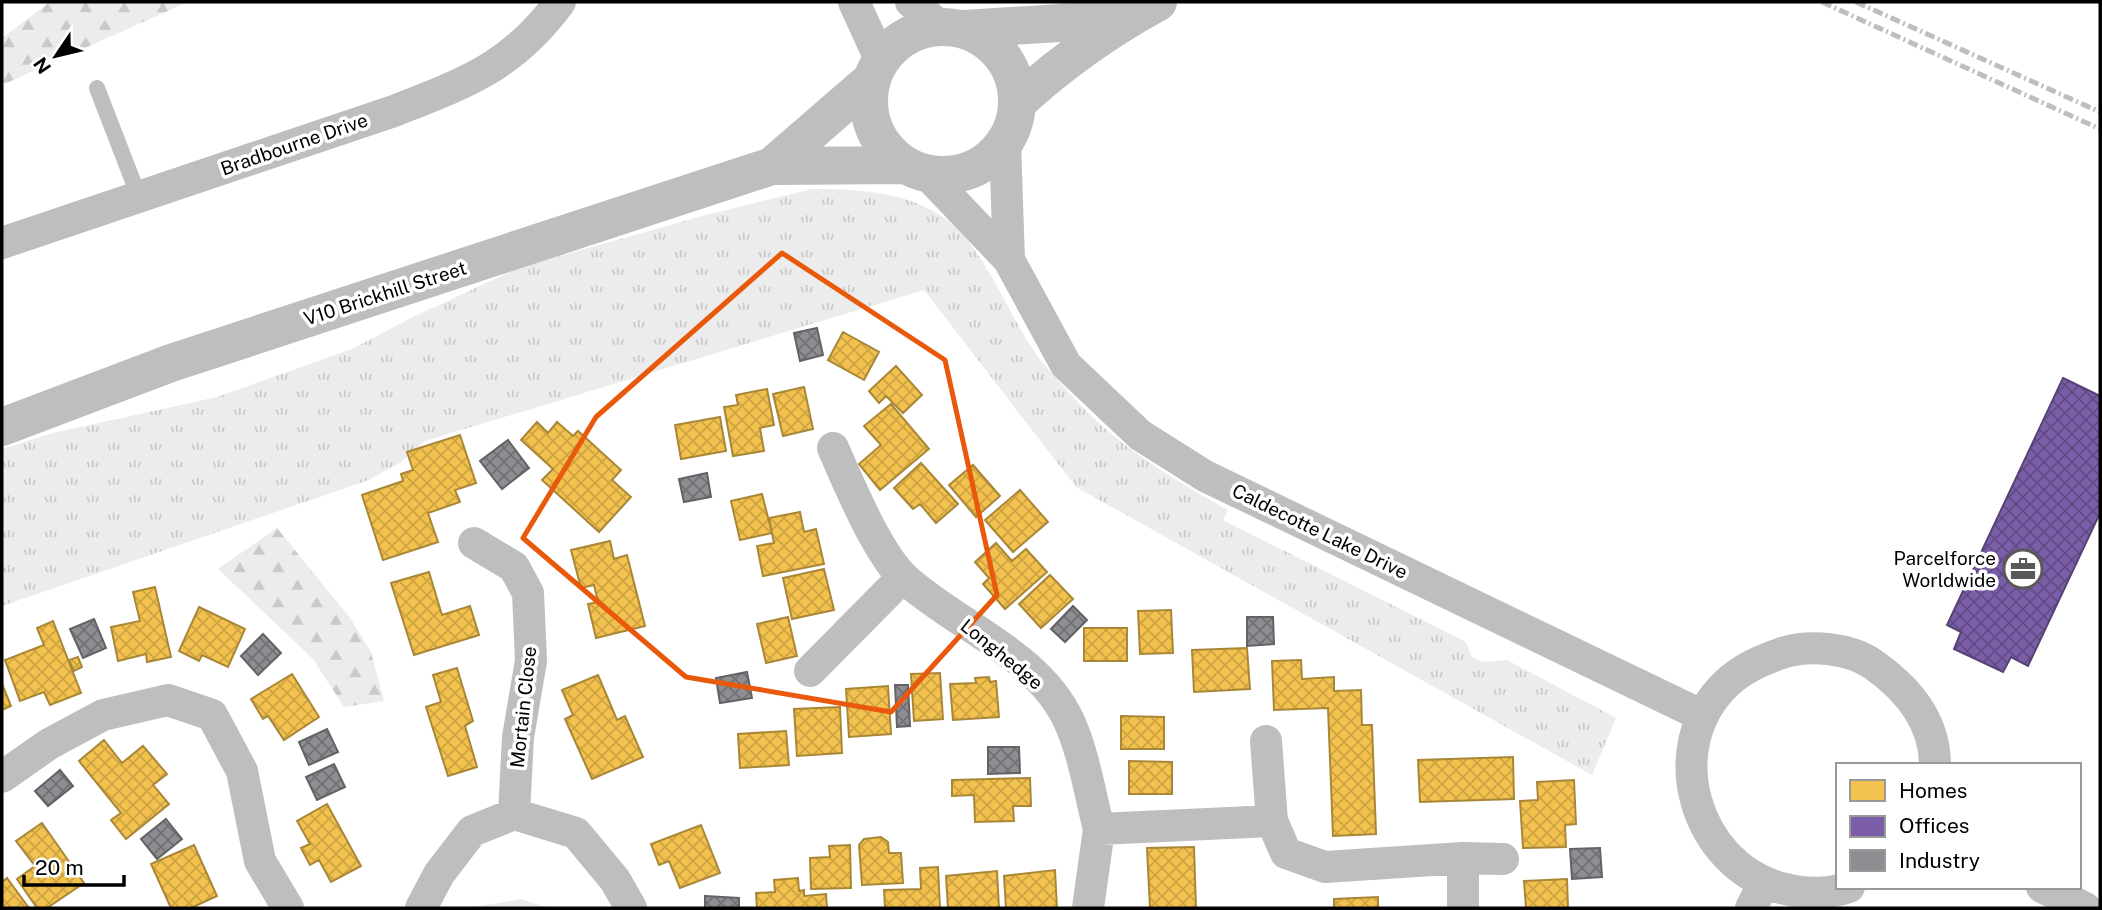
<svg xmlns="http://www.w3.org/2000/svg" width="2102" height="910" font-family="'Public Sans',sans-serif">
<defs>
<pattern id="grass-tufts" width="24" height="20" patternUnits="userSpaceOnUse" patternTransform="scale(1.75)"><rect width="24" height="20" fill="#ececec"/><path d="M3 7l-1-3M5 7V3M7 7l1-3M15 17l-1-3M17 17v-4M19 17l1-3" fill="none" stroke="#c9c9c9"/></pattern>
<pattern id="forest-firs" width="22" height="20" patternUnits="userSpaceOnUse" patternTransform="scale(1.75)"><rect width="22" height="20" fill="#ececec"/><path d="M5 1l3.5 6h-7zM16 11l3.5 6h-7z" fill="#c9c9c9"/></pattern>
<pattern id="homes-cross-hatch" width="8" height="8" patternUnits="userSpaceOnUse" patternTransform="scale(1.75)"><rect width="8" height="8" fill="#f2c14e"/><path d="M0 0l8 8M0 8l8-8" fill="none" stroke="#cea442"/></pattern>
<pattern id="offices-cross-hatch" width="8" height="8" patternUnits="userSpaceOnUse" patternTransform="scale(1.75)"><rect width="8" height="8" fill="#7b5ea7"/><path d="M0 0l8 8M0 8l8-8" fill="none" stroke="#624b86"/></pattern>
<pattern id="industry-cross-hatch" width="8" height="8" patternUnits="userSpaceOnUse" patternTransform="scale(1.75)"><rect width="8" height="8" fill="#8d8d92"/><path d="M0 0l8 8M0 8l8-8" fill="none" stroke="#717175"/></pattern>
</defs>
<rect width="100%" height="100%" fill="#fff"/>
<path fill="url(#grass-tufts)" d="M812,189C855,189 902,191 940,215C980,240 1004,305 1030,345C1042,364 1059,381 1074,398C1116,445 1173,479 1228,510L1223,520L1466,642L1472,657L1483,662L1507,660L1616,718L1592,775L1076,487L924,290L425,441L401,462L369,480L2,606V449L53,433L217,397L352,349L413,317L521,267L702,216Z"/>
<path fill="url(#forest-firs)" d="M50,2H188L2,85V38Z
M277,528L350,618L371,652L384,701L344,707L313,659L218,569Z"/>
<path fill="#ececec" d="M521,899L548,908H469Z"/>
<path fill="url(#homes-cross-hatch)" stroke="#a98737" stroke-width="2" d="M843,332L879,352L864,380L828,360Z
M896,366L922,395L903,413L886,396L879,403L869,391Z
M804,387L813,429L783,436L773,394Z
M767,389L774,425L760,428L764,451L733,456L724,407L738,405L736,395Z
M891,404L929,449L880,490L859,464L881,445L864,426Z
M720,417L726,451L681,459L675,425Z
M537,422L548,433L557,422L573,436L578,431L621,470L612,480L631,497L599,532L542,480L553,469L521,440Z
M460,435L476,483L455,490L460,502L428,513L438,542L383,560L362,495L403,481L401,474L413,470L407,452Z
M921,463L958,504L936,523L920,504L913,509L894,488Z
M973,465L1000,496L976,517L949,485Z
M1020,490L1048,522L1013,552L985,520Z
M762,494L772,533L740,540L731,501Z
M800,512L804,532L816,529L824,564L763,576L757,546L774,543L769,518Z
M610,541L614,559L627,555L645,626L596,638L588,604L598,602L594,585L581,588L571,550Z
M996,543L1012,561L1026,549L1047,572L1005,609L983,584L989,578L975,562Z
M824,569L834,610L792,619L783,578Z
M429,572L442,615L470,606L479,635L414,655L391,583Z
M1050,575L1073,599L1041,628L1019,604Z
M155,587L171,657L147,662L146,654L118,661L111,627L140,621L133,592Z
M199,607L245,629L228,667L202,655L199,661L179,651Z
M1171,610L1173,653L1140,654L1138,611Z
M788,617L797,656L766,663L757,624Z
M53,621L81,693L50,705L44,692L20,701L5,660L44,645L37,628Z
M1084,628H1127V661H1084Z
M1247,648L1250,689L1194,692L1192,650Z
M78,657L82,667L74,671L69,660Z
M1301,660L1302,679L1334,677V691L1361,690L1362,725H1372L1376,834L1333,836L1328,708L1274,710L1272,661Z
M457,668L473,721L465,726L477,767L448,776L426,707L441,702L433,675Z
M940,673L943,719L914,721L911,674Z
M292,674L319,717L284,740L268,716L263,719L251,699Z
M598,675L617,720L625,716L643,757L592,779L565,719L573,715L562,690Z
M989,677L990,682L996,681L999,717L953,720L950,684L976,683L975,678Z
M2,684L11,706L2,710Z
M888,686L891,734L849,737L846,689Z
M840,707L842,753L797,756L794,709Z
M1121,716L1164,717V749H1121Z
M786,731L789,765L740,768L738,734Z
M104,740L122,763L143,746L167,774L153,785L169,804L126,839L111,820L121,813L79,761Z
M1513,757L1514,799L1420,802L1418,760Z
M1129,761L1172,762V794H1129Z
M1030,778L1031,806H1013L1014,821L975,822L974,795L952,796V780Z
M1574,780L1576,824L1565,825L1566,847L1523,848L1520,801L1538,800L1537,782Z
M327,804L361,866L331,882L319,860L310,865L301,848L310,844L297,821Z
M42,823L84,883L47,908H37L17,879L35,866L16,841Z
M701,825L720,873L680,888L669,861L659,865L651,844Z
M881,837L888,842L889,853H901L903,883L862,885L859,845L864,839Z
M194,845L217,896L191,908H171L151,864Z
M850,845L851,888L811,889L810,858L830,857L829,846Z
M1194,847L1196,908H1150L1147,848Z
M938,867L940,908H885L884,890L921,889L920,868Z
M1055,870L1057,908H1006L1004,876Z
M997,871L999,908H948L946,876Z
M7,878L29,908H2V882Z
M798,878L799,891L804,890V896L826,894L827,908H757L756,893L775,892L774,880Z
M1567,879L1568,908H1526L1524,881Z
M1378,897V908H1334V899Z"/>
<path fill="url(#offices-cross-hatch)" stroke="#564275" stroke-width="2" d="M2063,378L2100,396V513L2028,666L2011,657L2003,672L1954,649L1961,632L1947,625Z"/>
<path fill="url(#industry-cross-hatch)" stroke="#636366" stroke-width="2" d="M817,328L823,355L800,361L794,333Z
M508,440L529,468L502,489L480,461Z
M707,473L711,497L684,502L679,479Z
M1073,606L1087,620L1065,642L1051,629Z
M1247,617H1273L1274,644L1247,646Z
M94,619L106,648L83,658L70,629Z
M263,634L281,653L258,675L241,656Z
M747,672L752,698L720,703L716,678Z
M895,685H908L910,726L897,727Z
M327,729L338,752L309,765L299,742Z
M988,747H1019L1020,773L988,774Z
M334,764L345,787L317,800L306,777Z
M60,770L73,786L48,806L35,791Z
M166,819L182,839L157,859L141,839Z
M1600,848L1602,877L1572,879L1570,849Z
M705,896L739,898V908H705Z"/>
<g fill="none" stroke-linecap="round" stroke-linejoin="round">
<path stroke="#bebebe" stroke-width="16" d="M97,88L139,197"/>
<path stroke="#bebebe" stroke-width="32" d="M854,2L880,59
M911,2L940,26
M1005,142L1009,260
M927,174L1009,260L1066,365L1140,435L1205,476L1703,716
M2,243L394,111C467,82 512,67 560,2
M833,448C849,484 877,553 905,579C957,626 1038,654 1069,721C1084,754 1090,794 1099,829L1272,821L1286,853L1325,867L1463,858V908
M474,543L514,567L528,593L531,661L518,737L514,814
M810,671L903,577
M1266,741L1272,821
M2,777L49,744L103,715L168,700L212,715L242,771L260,861L288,908
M1463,858L1503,859
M1849,887C1827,895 1803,894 1781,888C1695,865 1659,747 1727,683C1743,668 1762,660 1782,653C1809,644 1851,648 1874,665C1908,689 1935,721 1935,765
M2042,887L2085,908
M421,908L439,874L472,831L514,814L576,833L615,880L631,908
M1088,908L1099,829
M1751,908L1764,883"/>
<path stroke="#bebebe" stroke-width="38" d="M869 101a74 74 0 1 1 148 0a74 74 0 1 1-148 0Z
M964,29L1124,19
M1017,103C1060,63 1107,30 1158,2
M772,166L870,81
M2,427L171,363L772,166L906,165"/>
<path stroke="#bebebe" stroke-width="5" stroke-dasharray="10 3.5 2 3.5" stroke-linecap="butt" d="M1822,2L2100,129
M1856,2L2100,112"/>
</g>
<path fill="none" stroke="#e8590c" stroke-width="5" stroke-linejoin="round" d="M782,253L945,360L997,595L891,712L686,677L523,538L596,417Z"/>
<defs>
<g id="office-ring" transform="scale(2.0125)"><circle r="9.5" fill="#fff" stroke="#595959" stroke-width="1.5"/><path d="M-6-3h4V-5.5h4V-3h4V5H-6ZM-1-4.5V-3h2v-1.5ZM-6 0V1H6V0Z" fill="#595959"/></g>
</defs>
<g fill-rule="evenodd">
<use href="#office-ring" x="2023" y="569"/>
</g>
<g text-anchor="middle" stroke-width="7" stroke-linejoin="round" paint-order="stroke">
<g font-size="19" fill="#000" stroke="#fff">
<text transform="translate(294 144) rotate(-19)" y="7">Bradbourne Drive</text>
<text transform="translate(385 293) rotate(-18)" y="7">V10 Brickhill Street</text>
<text transform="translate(1320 531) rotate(26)" y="7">Caldecotte Lake Drive</text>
<text transform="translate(1002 654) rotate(39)" y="7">Longhedge</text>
<text transform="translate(523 707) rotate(-84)" y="7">Mortain Close</text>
</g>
<g font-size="19" fill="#000" stroke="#fff" text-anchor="end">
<text x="1996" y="565">Parcelforce<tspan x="1996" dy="22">Worldwide</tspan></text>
</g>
</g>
<rect width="2102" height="910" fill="none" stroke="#000000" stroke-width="7"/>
<rect x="1836" y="763" width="245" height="126" fill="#ffffff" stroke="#999999" stroke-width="2"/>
<rect x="1850" y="780" width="35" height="21" fill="#f2c14e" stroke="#999999" stroke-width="2"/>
<text x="1899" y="798" font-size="21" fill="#000000">Homes</text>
<rect x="1850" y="816" width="35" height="21" fill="#7b5ea7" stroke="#999999" stroke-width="2"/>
<text x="1899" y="833" font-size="21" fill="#000000">Offices</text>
<rect x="1850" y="850" width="35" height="21" fill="#8d8d92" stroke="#999999" stroke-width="2"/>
<text x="1899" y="868" font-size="21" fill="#000000">Industry</text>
<g transform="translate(56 56) rotate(235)" stroke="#ffffff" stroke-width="5" paint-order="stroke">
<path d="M0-5L12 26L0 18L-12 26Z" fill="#000000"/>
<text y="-10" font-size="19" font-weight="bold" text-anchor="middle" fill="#000000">N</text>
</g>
<path d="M24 875v10h100v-10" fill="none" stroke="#000000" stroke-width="3.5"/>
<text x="35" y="875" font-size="21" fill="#000000" stroke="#ffffff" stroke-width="5" paint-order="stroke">20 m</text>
</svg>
